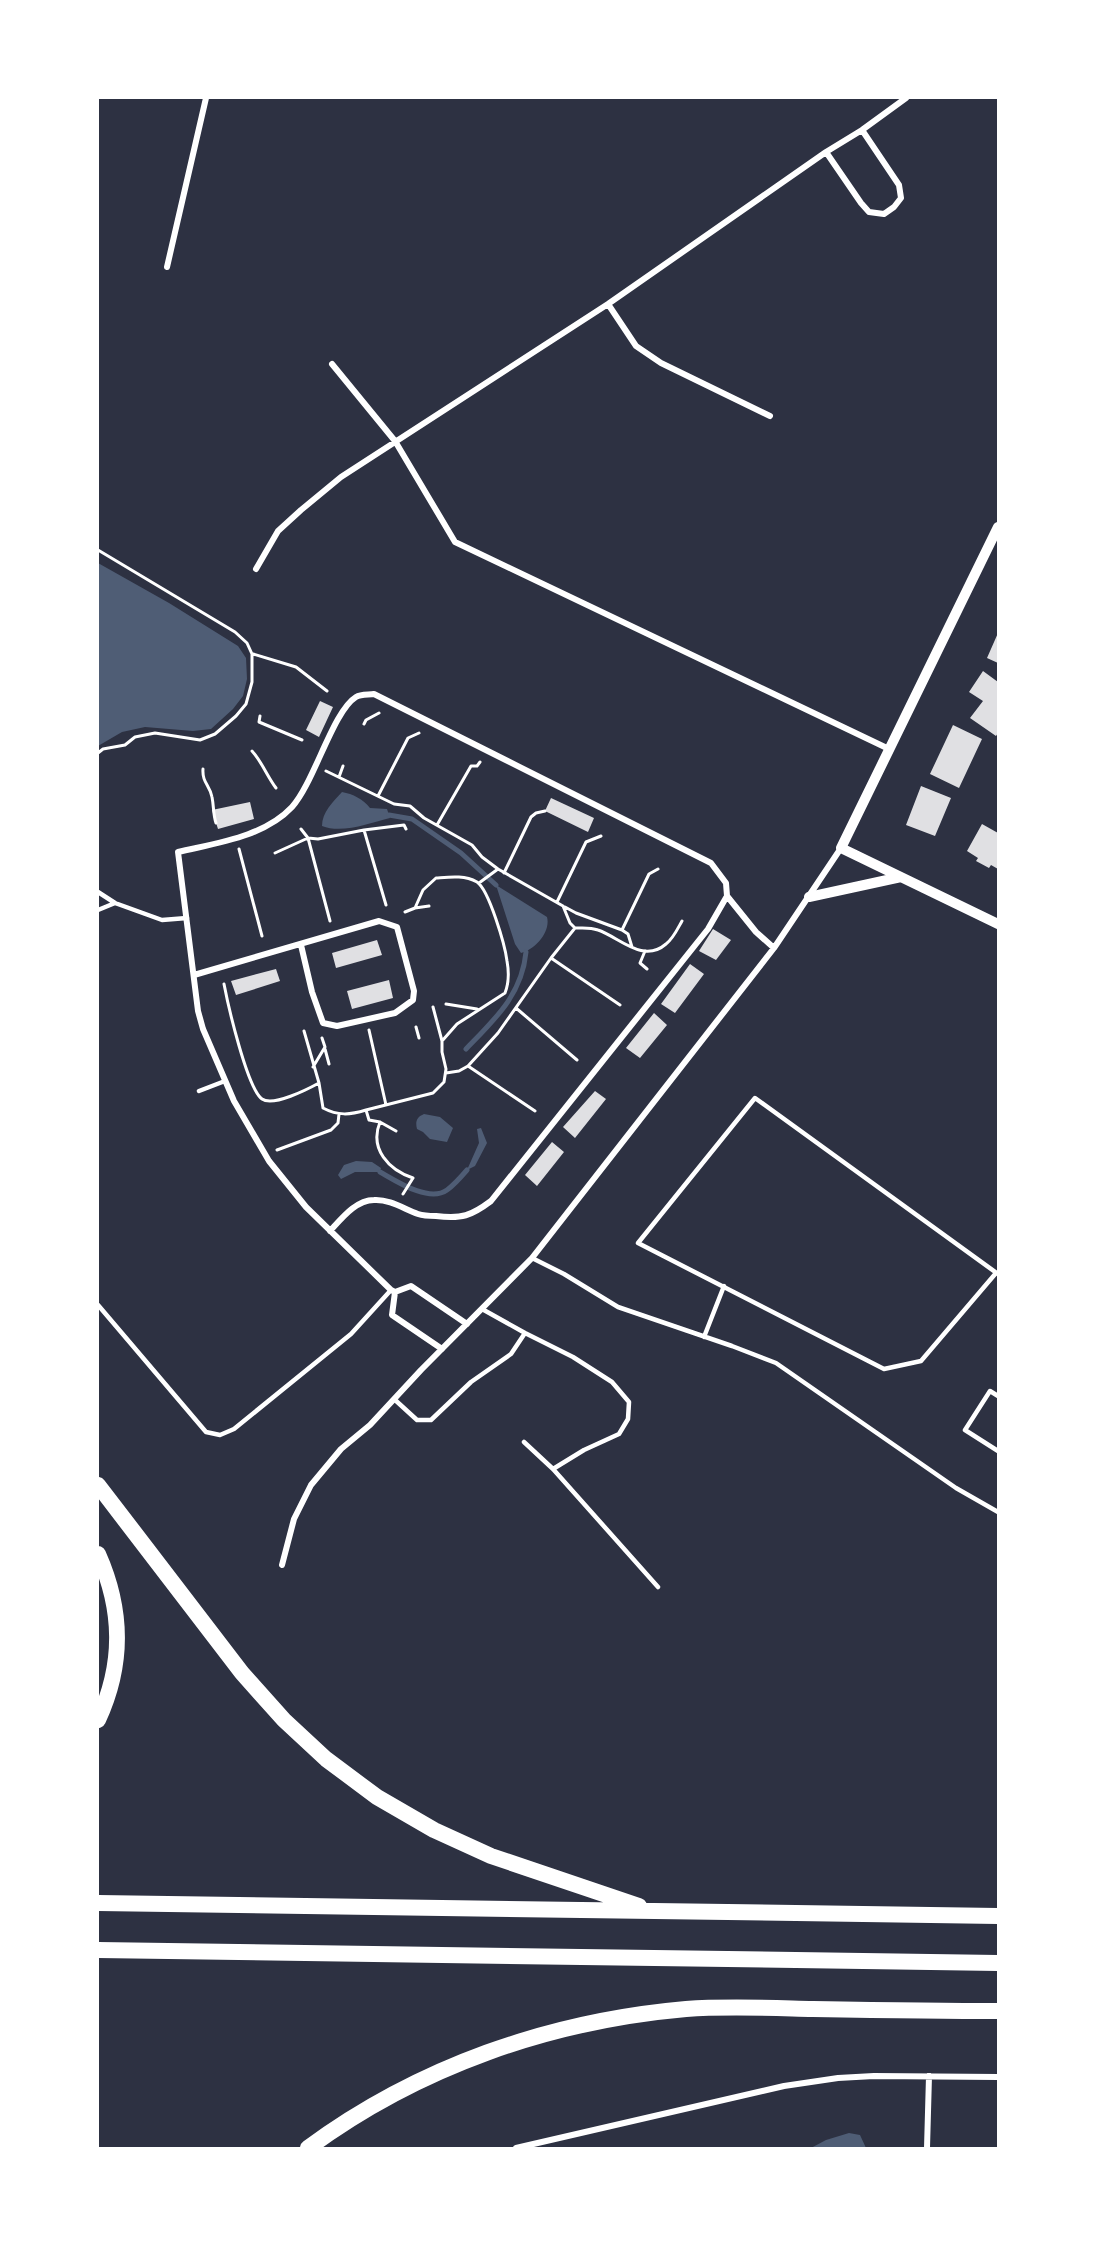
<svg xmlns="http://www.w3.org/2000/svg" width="1096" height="2246" font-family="Figtree,sans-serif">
<rect width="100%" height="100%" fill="#2d3142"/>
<path fill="#4f5d75" d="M98,563L169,603L238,646L246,658L247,679L243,696L233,709L211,729L193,731L145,727L122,732L98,746Z
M342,792C353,794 363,799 370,808L387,809L390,818C370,823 342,834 322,826C322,812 333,802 342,792Z
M496,885L547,917C551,932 535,950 521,953L515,944Z
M424,1114L440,1117L453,1128L447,1142L430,1139L423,1132L417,1129C415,1121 417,1117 424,1114Z
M481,1128L487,1143L475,1166L467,1170L479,1143L477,1129Z
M356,1161L372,1162L381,1168L380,1172H355L341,1179L338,1175L344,1165Z
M849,2133L860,2135L866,2148H811L826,2140Z"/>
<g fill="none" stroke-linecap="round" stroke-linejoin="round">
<path stroke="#4f5d75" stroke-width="5" d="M389,815L412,819L461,853L496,885
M466,1049C494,1020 522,995 526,952
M380,1172C396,1181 429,1203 447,1190C454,1185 461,1177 467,1170"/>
</g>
<path fill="#e0e0e3" d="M998,633V663L987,658Z
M983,671L998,682V733L996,736L970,718L983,701L969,692Z
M320,701L333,707L319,737L306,730Z
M953,725L982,739L959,788L930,774Z
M921,786L951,798L935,836L906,825Z
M551,798L594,818L588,832L545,811Z
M250,802L254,819L218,829L212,810Z
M982,824L998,833V869L991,865L989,868L976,861L978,858L967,851Z
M713,929L731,940L716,960L699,951Z
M377,940L382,955L336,968L332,953Z
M690,964L704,974L675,1013L661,1004Z
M276,969L280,981L236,995L231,981Z
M389,980L393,998L352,1009L347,991Z
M654,1013L667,1025L640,1058L626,1048Z
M595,1091L606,1099L575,1138L563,1127Z
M552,1142L564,1152L537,1186L525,1175Z"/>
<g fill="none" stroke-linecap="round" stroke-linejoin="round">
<path stroke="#fff" stroke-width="3" d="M98,550L235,632L247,643L252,654V682L246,704L236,716L215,734L200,740L155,733L135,737L125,745L103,749L98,753
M253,654L296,667L327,691
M260,716L259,722L302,740
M364,724L366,720L379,713
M252,751C262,762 267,776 276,788
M203,769C202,783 210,785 212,797C214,807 213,814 216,823
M326,771L394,804L410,806L424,818L472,845L482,857L498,869L563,906L570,923L575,928C583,928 590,927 598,930C619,937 643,964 666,944C673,939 678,928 682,921
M339,777L343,766
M378,796L408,738L419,733
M437,825L471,766H477L480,762
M301,829L308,838L318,839L364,830L386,905
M364,830L404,825L406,829
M239,849L262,936
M275,853L308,838L330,921
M504,873L531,817L536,813L545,811
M479,883L498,869
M557,902L586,842L601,836
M565,907L576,913L622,930L649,874L658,869
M415,908L429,906
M622,930L628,934L632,947
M645,951L640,963L647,969
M551,958L620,1005
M224,984C228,1005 247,1088 262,1099C273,1107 308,1089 319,1083
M446,1004L477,1009
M433,1007L442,1041
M516,1008L577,1060
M416,1027L419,1038
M369,1030L386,1105
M304,1031L319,1083L323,1108C338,1116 350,1115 366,1110
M325,1049L329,1064
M468,1066L535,1111
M313,1067L325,1047L322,1038
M446,1073L459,1071L468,1066L498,1033L551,958L575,928
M380,1122L396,1131
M277,1150L331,1130L338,1123L339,1114
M403,1194L413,1178C389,1170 369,1149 380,1122L369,1120L366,1110L433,1093L444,1082L446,1069L442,1052V1041L457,1024L505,993C509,983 509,972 507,961C505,945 489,890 477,882C464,875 450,877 436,878L423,890L415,908L405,912"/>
<path stroke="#fff" stroke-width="4.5" d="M98,892L115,903L98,910
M115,903L162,920L187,918
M199,1091L225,1081
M532,1258L564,1274L618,1307L732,1346L776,1363L956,1488L998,1512
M996,1273L921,1361L884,1369L638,1243L755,1098L998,1274
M98,1305L206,1432L220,1435L234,1429L351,1334L391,1290
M482,1309L525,1333L573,1357L612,1382L629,1402L628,1419L619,1434L584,1450L553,1469
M704,1337L724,1286
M998,1396L990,1391L965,1430L998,1451
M394,1399L417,1420H431L471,1382L511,1354L525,1333
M524,1442L553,1469L658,1587"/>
<path stroke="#fff" stroke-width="6" d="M826,152L861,203L869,212L884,214L894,207L901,198L899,185L862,130
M167,267L206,98
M608,304L636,346L661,363L770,416
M332,364L395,441L455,542L889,749
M256,569L278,531L301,510L341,477L608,304L826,152L862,130L906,98
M727,896L756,932L774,948
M194,975L379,921L397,927L414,991L413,1000L395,1013L337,1026L323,1023L312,992L301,945
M330,1231C342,1218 356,1200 374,1200C390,1199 404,1209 418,1214C424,1216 430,1216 436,1216C462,1219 471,1216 491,1201L708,929L727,896L726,883L711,863L374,694C369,695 361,694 356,697C333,711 314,783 292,807C264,837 216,843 178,852L198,1011L203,1029L234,1101L269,1161L306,1207L391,1290L395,1292
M395,1292L411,1286L467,1324
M395,1292L392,1315L442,1349
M282,1565L294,1519L311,1485L341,1449L370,1425L421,1370L532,1258L774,948L841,848
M516,2148L784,2086L838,2078L874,2076L998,2077
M927,2148L929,2076"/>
<path stroke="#fff" stroke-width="10" d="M998,527L841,848L998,924
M809,897L901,877"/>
<path stroke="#fff" stroke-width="16" d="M98,1485L242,1673L284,1720L326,1759L377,1797L434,1830L491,1856L639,1906
M98,1554C123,1610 124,1664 98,1720
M98,1903L998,1916
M98,1950L998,1963
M308,2148C418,2067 549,2021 686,2009C728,2006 771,2008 813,2009C875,2010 937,2011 998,2011"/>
</g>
<rect width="1096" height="2246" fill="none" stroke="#ffffff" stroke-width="198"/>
</svg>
